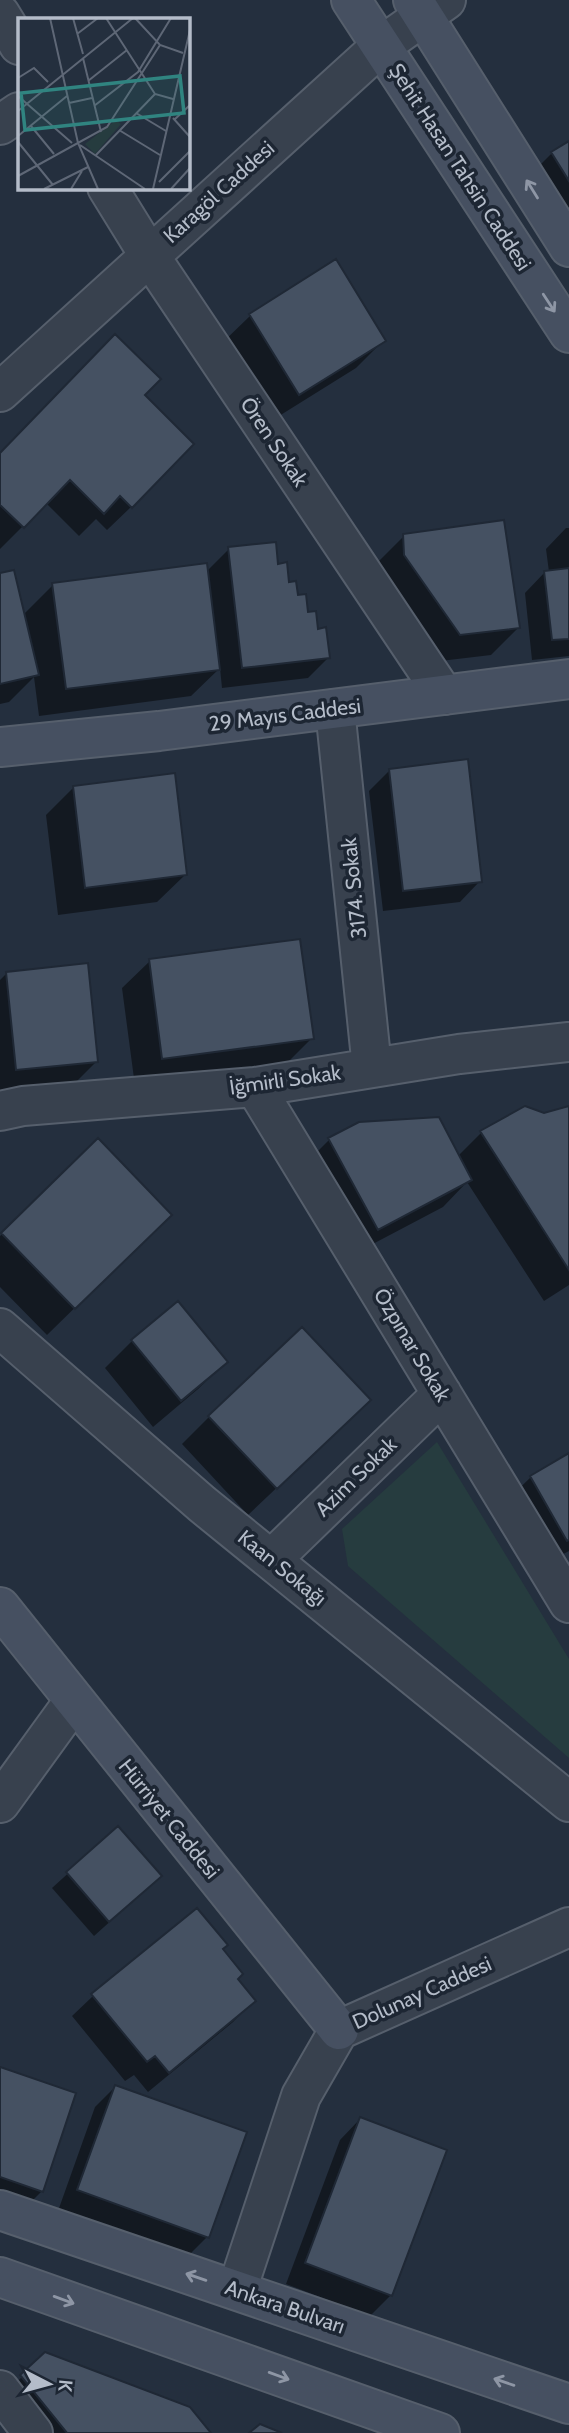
<svg xmlns="http://www.w3.org/2000/svg" width="569" height="2433" font-family="Cabin,sans-serif">
<rect width="100%" height="100%" fill="#242f3e"/>
<path fill="#263c3f" d="M437,1442L569,1659V1758L348,1566L342,1529Z"/>
<path fill="#0007" d="M569,143V214L537,168L552,153Z
M335,262L384,340L356,368L271,421L222,343L250,316Z
M143,396L131,507L107,530L96,519L79,536L46,503L0,549V455Z
M566,528H569V656L532,660L525,593L545,572H549L546,549Z
M404,536L519,627L491,655L432,662L376,564Z
M229,549L276,566L306,614L328,658L308,678L222,688L220,668L191,696L39,716L34,677L9,702L0,704V575L23,615L53,585L206,572Z
M390,770L480,881L460,902L383,911L369,791Z
M73,788L185,875L157,902L58,915L46,815Z
M150,961L312,1038L284,1066L135,1086L122,988Z
M7,973L97,1061L69,1089L0,1096V980Z
M525,1108L544,1115L569,1108V1285L544,1301L467,1182L443,1207L350,1256L302,1167L329,1140L458,1156L481,1133Z
M98,1141L142,1242L47,1335L0,1287V1236Z
M132,1341L226,1362L198,1389L153,1427L105,1368Z
M209,1417L341,1427L248,1515L182,1444Z
M569,1455V1551L539,1567L503,1504L531,1477Z
M118,1828L144,1891L94,1936L52,1888Z
M221,1949L236,1979L253,2001L233,2022L148,2092L134,2075L125,2081L72,2016L93,1996Z
M0,2069L42,2191L18,2215L0,2209Z
M115,2087L207,2237L187,2257L58,2211L95,2107Z
M360,2119L391,2295L370,2316L286,2284L340,2140Z
M46,2354L209,2433H30L1,2397Z"/>
<path fill="#455162" stroke="#1f2835" stroke-width="2" d="M569,141V181L551,152Z
M336,259L386,341L299,395L249,314Z
M115,334L161,379L145,395L194,444L132,508L120,496L104,514L70,480L24,528L0,505V453Z
M504,520L520,628L460,635L404,555L403,534Z
M276,542L278,564L287,562L289,582L296,581L298,595L306,594L308,612L316,611L318,629L326,627L330,658L242,668L228,547Z
M207,563L220,670L66,689L52,583Z
M569,568V639L552,640L544,571Z
M14,570L39,675L0,684V573Z
M468,759L482,882L403,891L389,769Z
M175,773L187,875L85,888L73,786Z
M300,939L314,1039L162,1059L149,959Z
M88,963L98,1062L16,1070L6,972Z
M525,1106L544,1113L569,1106V1270L480,1131Z
M439,1117L472,1180L378,1230L328,1138L359,1122Z
M98,1138L172,1215L75,1309L1,1233Z
M178,1301L228,1362L181,1401L131,1340Z
M302,1327L371,1400L277,1489L208,1416Z
M569,1453V1540L567,1541L530,1476Z
M118,1826L162,1876L109,1922L66,1872Z
M197,1908L228,1945L223,1949L243,1974L238,1979L256,2001L169,2073L155,2056L147,2062L91,1994Z
M0,2067L76,2093L43,2192L0,2177Z
M115,2085L247,2132L209,2238L77,2190Z
M360,2117L447,2150L392,2296L305,2263Z
M45,2352L190,2407L211,2433H67L20,2375Z
M260,2424L282,2433H249Z"/>
<g fill="none" stroke-linecap="round" stroke-linejoin="round">
<g stroke="#565f6c" stroke-width="42">
<path id="street" d="M0,14L19,45
M0,125L19,112
M107,187L149,255L444,695
M0,392L381,46L446,0
M335,709L372,1068
M255,1087L569,1603
M0,1111L23,1106L255,1087L459,1054L569,1042
M0,1328L202,1504L569,1802
M271,1560L442,1394
M0,1803L74,1701
M237,2290L301,2096L339,2030L569,1927
M0,2390L33,2433"/>
</g>
<g stroke="#565f6c" stroke-width="42">
<path id="secondary" d="M351,0L569,333
M413,0L569,247
M0,747L159,731L569,679
M0,1607L339,2030
M0,2210L569,2404
M0,2277L440,2433"/>
</g>
<use href="#street" stroke="#38414e" stroke-width="38"/>
<use href="#secondary" stroke="#465061" stroke-width="38"/>
</g>
<defs><path id="oneway-shaft" d="M-6 0H5M1.5-3L5.5 0L1.5 3" fill="none" stroke-width="1.6" stroke-linecap="round" stroke-linejoin="round" transform="scale(1.75)"/></defs>
<g stroke="#8e96a5">
<use href="#oneway-shaft" transform="translate(532 189) rotate(-122)"/>
<use href="#oneway-shaft" transform="translate(549 303) rotate(57)"/>
<use href="#oneway-shaft" transform="translate(196 2277) rotate(-161)"/>
<use href="#oneway-shaft" transform="translate(64 2300) rotate(20)"/>
<use href="#oneway-shaft" transform="translate(279 2376) rotate(20)"/>
<use href="#oneway-shaft" transform="translate(504 2382) rotate(-161)"/>
</g>
<g text-anchor="middle" stroke-width="7" stroke-linejoin="round" paint-order="stroke">
<g font-size="21" fill="#b4bcc9" stroke="#1d2633">
<text transform="translate(460 167) rotate(57)" y="7">Şehit Hasan Tahsin Caddesi</text>
<text transform="translate(219 192) rotate(-42)" y="7">Karagöl Caddesi</text>
<text transform="translate(274 442) rotate(56)" y="7">Ören Sokak</text>
<text transform="translate(285 715) rotate(-7)" y="7">29 Mayıs Caddesi</text>
<text transform="translate(354 888) rotate(-96)" y="7">3174. Sokak</text>
<text transform="translate(285 1080) rotate(-8)" y="7">İğmirli Sokak</text>
<text transform="translate(412 1345) rotate(59)" y="7">Özpınar Sokak</text>
<text transform="translate(356 1477) rotate(-44)" y="7">Azim Sokak</text>
<text transform="translate(282 1568) rotate(39)" y="7">Kaan Sokağı</text>
<text transform="translate(169 1819) rotate(51)" y="7">Hürriyet Caddesi</text>
<text transform="translate(422 1993) rotate(-24)" y="7">Dolunay Caddesi</text>
<text transform="translate(285 2307) rotate(19)" y="7">Ankara Bulvarı</text>
</g>
</g>
<g transform="translate(18 18)">
<rect width="172" height="172" fill="#242f3e"/>
<path d="M98,102L103,106L77,136L67,126Z" fill="#263c3f"/>
<path fill="none" stroke="#5e6776" stroke-width="2" d="M32,0L60,125L80,171M55,0L65,36M88,0L137,76L155,81M117,0L142,27L165,35M59,16L80,0M65,40L83,114M0,60L16,50L30,64M70,63L109,32M0,78L54,125M51,85L74,80M76,88L120,54L153,0M0,93L115,0M118,95L148,113M155,100L172,119M156,102L172,87M13,108L36,136M101,112L142,137M0,118L49,78M0,124L35,167M62,127L127,171M77,138L137,76M0,158L89,109L142,27M141,164L172,133M26,171L70,149M53,171L64,153M135,171L172,12M153,171L172,150"/>
<path fill="#308480" fill-opacity="0.15" stroke="#308480" stroke-width="3.5" d="M162,58L166,95L7,112L3,75Z"/>
<rect width="172" height="172" fill="none" stroke="#b4bcc9" stroke-width="3.5"/>
</g>
<g transform="translate(49 2384) rotate(96)" stroke="#1d2633" stroke-width="5" paint-order="stroke">
<path d="M0-5L12 26L0 18L-12 26Z" fill="#b4bcc9"/>
<text y="-10" font-size="19" font-weight="bold" text-anchor="middle" fill="#b4bcc9">K</text>
</g>
</svg>
